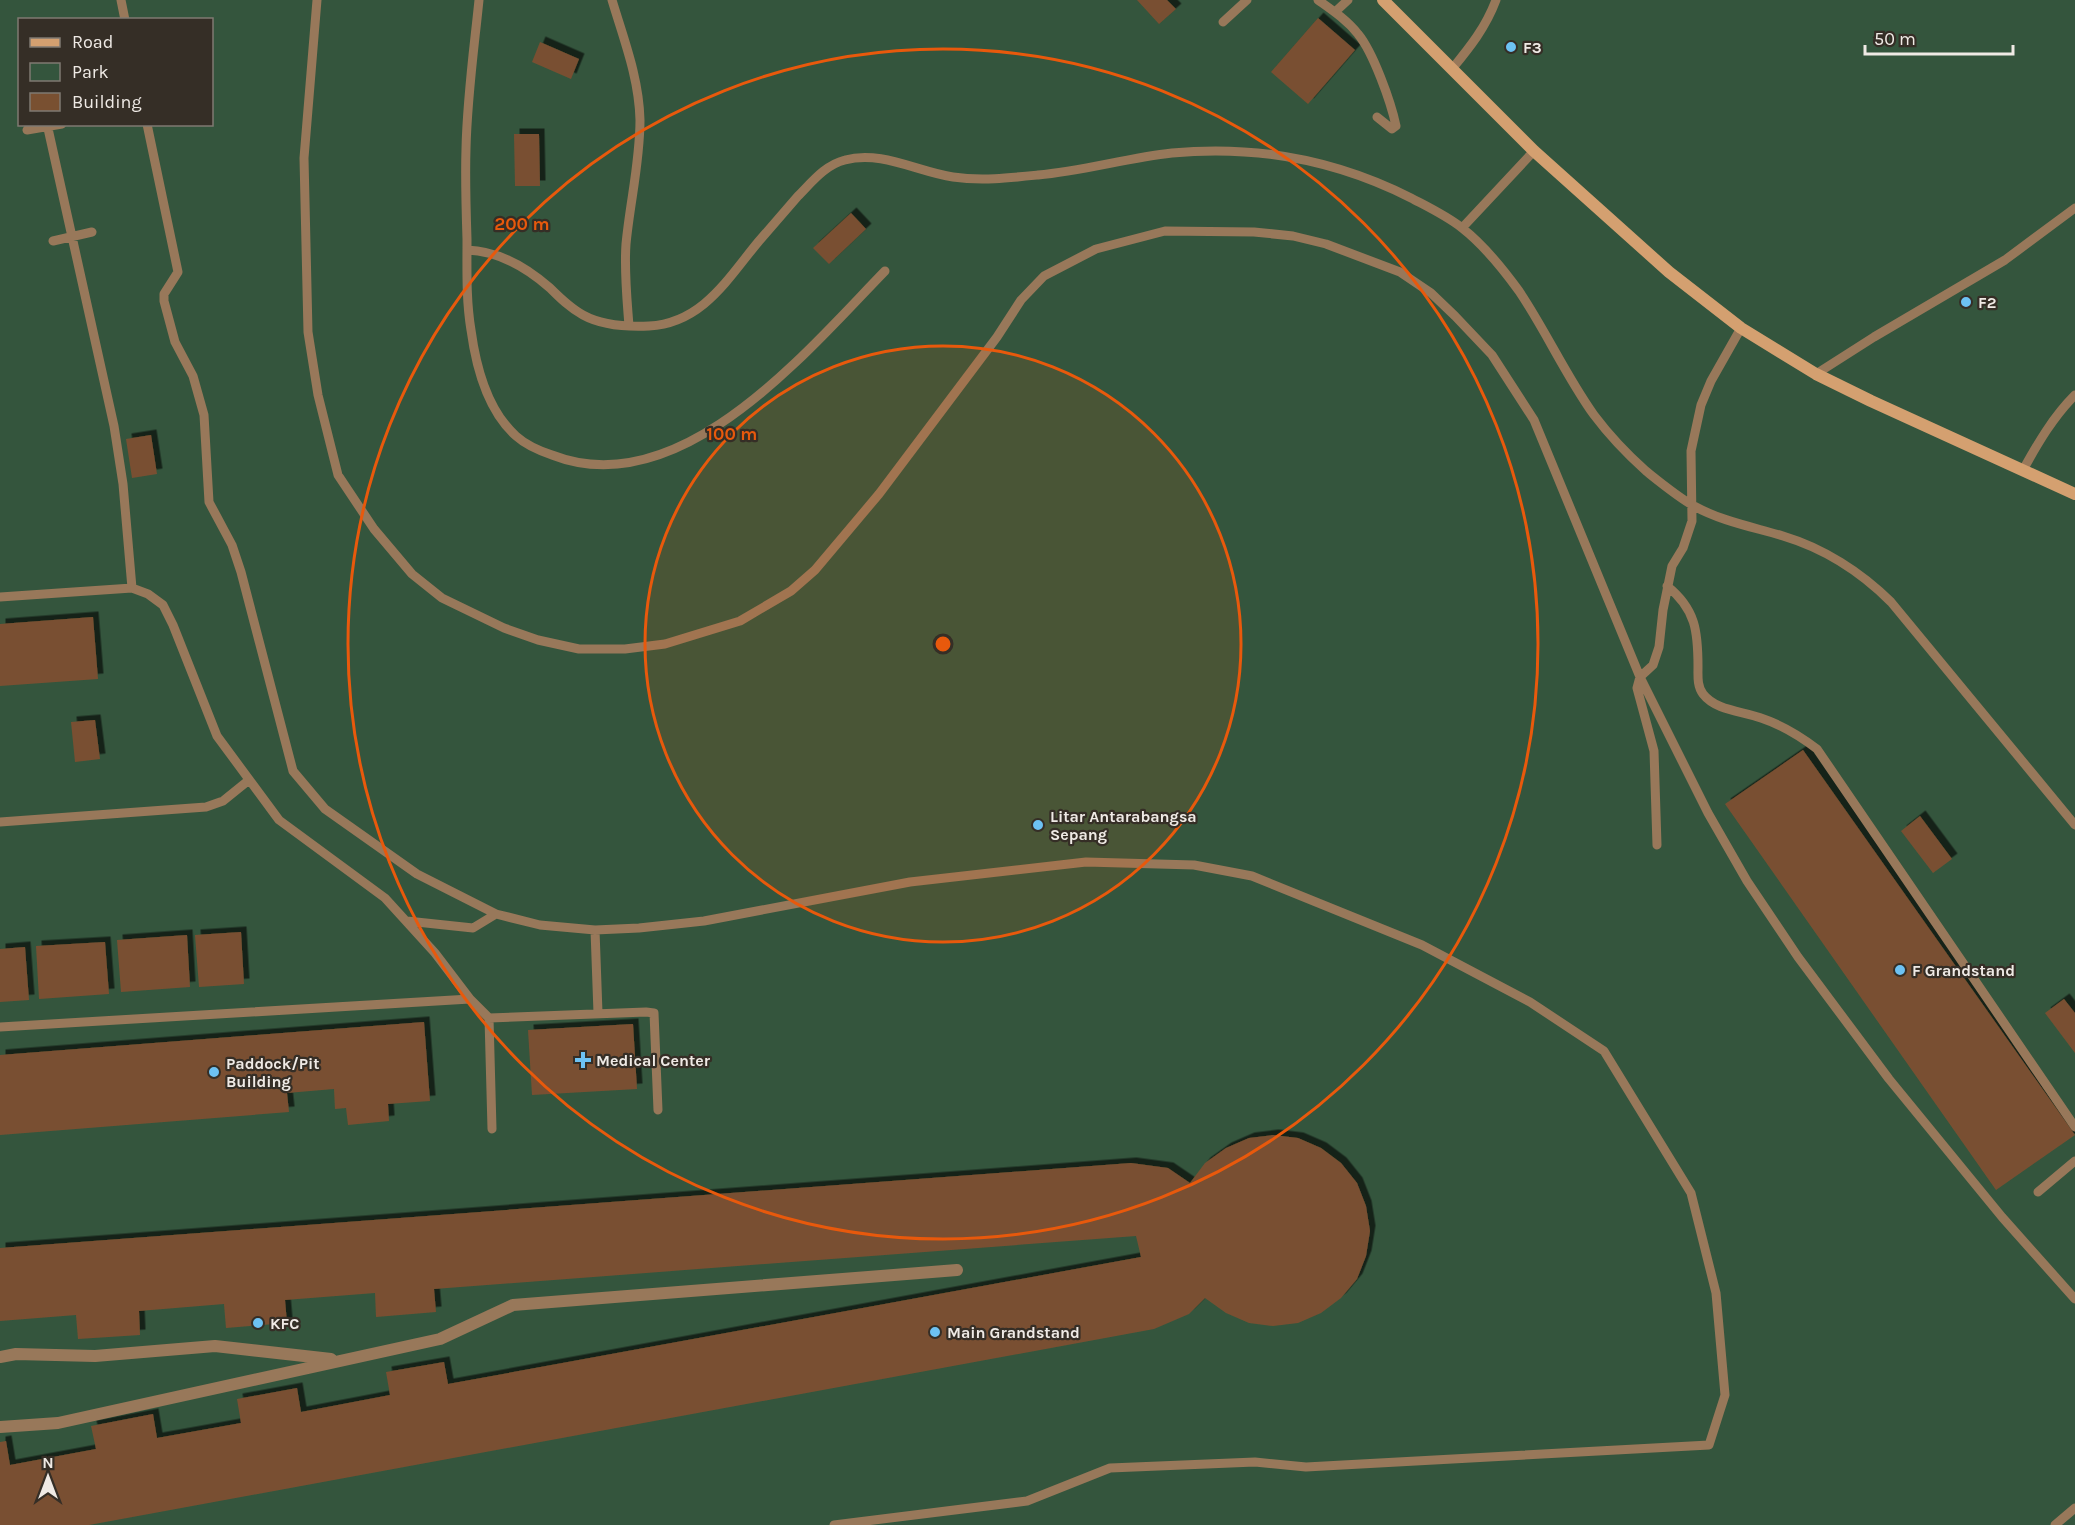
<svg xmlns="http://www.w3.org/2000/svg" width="2075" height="1525" font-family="Karla,sans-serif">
<defs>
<filter id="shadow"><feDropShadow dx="5.5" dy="-5.5" stdDeviation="0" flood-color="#0009"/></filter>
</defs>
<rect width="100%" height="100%" fill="#352e26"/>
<path fill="#34553d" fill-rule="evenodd" d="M0,0H2075V1525H0ZM20,20H212V124H20Z"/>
<path fill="#795031" filter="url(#shadow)" d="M1137,0H1167L1176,9L1159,24Z
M1318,18L1355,50L1308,104L1271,72Z
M540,42L579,59L571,79L532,62Z
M514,134H539L540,186H515Z
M851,213L866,229L829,264L813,248Z
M151,435L157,474L132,478L126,439Z
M93,617L98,679L0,686V624Z
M95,720L100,759L75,762L71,722Z
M1803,750L2075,1135L1996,1190L1725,804Z
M1920,816L1952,859L1933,873L1901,831Z
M241,932L244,984L199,987L195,935Z
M187,935L190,987L121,992L117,940Z
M105,942L109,994L39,999L36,946Z
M25,947L29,1000L0,1002V949Z
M2064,999L2075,1013V1053L2045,1013Z
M424,1022L430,1101L388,1104L389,1121L348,1125L346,1108L335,1109L334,1089L287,1093L289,1112L0,1135V1055Z
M633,1024L637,1089L532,1095L528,1030Z
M1273,1135L1298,1138L1321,1148L1341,1163L1357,1183L1366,1206L1370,1231L1366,1256L1357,1279L1341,1298L1321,1313L1298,1323L1273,1326L1249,1323L1226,1313L1205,1298L1189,1314L1154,1329L89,1525H0V1442L6,1441L10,1465L96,1449L91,1426L153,1414L157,1438L241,1423L237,1399L297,1388L301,1412L390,1395L386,1372L444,1362L448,1384L1141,1257L1136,1236L434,1289L436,1312L376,1317L375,1293L285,1300L287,1323L226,1328L224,1304L139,1311L140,1335L78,1339L76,1315L0,1321V1248L1131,1163L1168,1168L1190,1183L1205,1163L1226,1148L1249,1138Z"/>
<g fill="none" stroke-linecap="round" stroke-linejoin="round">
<path stroke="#98785a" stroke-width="9" d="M121,0L125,20
M317,0L304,158L308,332L318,395L338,475L374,529L412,574L442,598L504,628L538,640L579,649H625L665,644L740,621L791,591L815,570L879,494L997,337L1021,300L1044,276L1096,249L1165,231L1254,232L1293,236L1326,244L1400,272L1431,293L1455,316L1492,355L1534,420L1640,677L1708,813L1747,881L1798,957L1889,1079L2002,1217L2075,1299
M479,0C474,49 467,99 466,149C465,179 466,209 467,239C467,270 466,300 471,330C476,367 488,411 516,436C526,445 540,451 552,455C680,505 806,352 885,271
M612,0C624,40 639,78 640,120C640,162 630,202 626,244C624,271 627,299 629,326
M1318,0C1332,10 1347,20 1358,34C1373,52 1391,102 1396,126L1392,129L1377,117
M1335,12L1348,0
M1223,22L1247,0
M1452,69C1470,47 1486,27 1496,0
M47,124L114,426L123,484L132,588
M147,124L178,272L164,294V301L175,342L193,376L204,415L209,502L232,545L241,572L293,771L325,809L417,874L496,914L540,925L595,930L639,928L704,921L910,882L1086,862L1194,865L1252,876L1422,945L1530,1002L1604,1051L1691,1193L1716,1293L1725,1395L1709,1445L1306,1467L1255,1462L1110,1468L1027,1501L834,1525
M27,130L62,124
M1462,228L1534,151
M53,241L92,232
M467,250C499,251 526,267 550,288C560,298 570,308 583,315C603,326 627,327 649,326C703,323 728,278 759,241C772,226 785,211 798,196C812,182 825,165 845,160C881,150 918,172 953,177C981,181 1009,178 1038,175C1083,171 1127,158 1172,153C1256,145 1336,160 1411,198C1428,207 1447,216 1462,228C1484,245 1503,269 1519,291C1546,331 1566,376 1594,415C1609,435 1627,454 1646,471C1661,483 1678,497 1694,506C1721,521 1753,527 1783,536C1823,548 1861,572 1891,602L2075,825
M1816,374L1874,337L2005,260L2075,208
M2023,470C2038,443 2053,417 2075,395
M1667,586C1696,609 1698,632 1698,667C1698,676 1697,686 1703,694C1716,711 1743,711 1761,718C1782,725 1800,736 1817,749L2075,1127
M0,597L132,588L148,594L163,605L173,625L217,736L279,820L385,898L435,953L470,999L489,1018L646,1012L654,1013L658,1110
M0,822L206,807L223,801L249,780
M1657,845L1654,751L1637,688L1640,677L1653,665L1659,647L1663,610L1672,566L1683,548L1692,521L1691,451L1701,405L1711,381L1741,328
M407,921L473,928L496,914
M595,930L598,1013
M489,1018L492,1129
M0,1027L470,999
M2038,1192L2075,1161
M2055,1525L2075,1508"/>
<path stroke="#98785a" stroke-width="12" d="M0,1357L16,1354L95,1356L215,1346L331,1359
M0,1427L58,1423L440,1339L513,1305L957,1270"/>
<path stroke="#d4a070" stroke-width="12" d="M1383,0L1534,151L1669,272L1741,328L1816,374L1871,401L2075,494"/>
</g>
<circle cx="943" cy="644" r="298" fill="#e8590c" fill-opacity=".12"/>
<g fill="none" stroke="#e8590c" stroke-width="3">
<circle cx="943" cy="644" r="298"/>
<circle cx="943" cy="644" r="595"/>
</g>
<g fill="#6dc2f3" stroke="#352e26" stroke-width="2">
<circle cx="1511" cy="47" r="6"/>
<circle cx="1966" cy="302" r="6"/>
<circle cx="1038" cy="825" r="6"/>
<circle cx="1900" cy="970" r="6"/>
<path d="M580 1051h6v6h6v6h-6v6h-6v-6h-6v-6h6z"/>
<circle cx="214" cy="1072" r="6"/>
<circle cx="258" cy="1323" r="6"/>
<circle cx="935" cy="1332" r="6"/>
</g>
<g text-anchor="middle" stroke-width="4.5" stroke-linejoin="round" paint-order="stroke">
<g font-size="16" font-weight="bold" fill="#efeae5" stroke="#352e26" text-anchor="start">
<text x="1523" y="53">F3</text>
<text x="1978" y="308">F2</text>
<text x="1050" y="822">Litar Antarabangsa<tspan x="1050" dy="18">Sepang</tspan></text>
<text x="1912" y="976">F Grandstand</text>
<text x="596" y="1066">Medical Center</text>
<text x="226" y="1069">Paddock/Pit<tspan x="226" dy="18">Building</tspan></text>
<text x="270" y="1329">KFC</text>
<text x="947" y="1338">Main Grandstand</text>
</g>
</g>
<circle cx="943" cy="644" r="9" fill="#e8590c" stroke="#352e26" stroke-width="3"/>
<g font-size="18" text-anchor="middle" font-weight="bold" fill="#e8590c" stroke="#352e26" stroke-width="4.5" stroke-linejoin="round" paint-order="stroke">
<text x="522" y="230">200 m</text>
<text x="732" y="440">100 m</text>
</g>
<rect x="18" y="18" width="195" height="108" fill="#352e26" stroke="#7f7972" stroke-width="1.5"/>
<rect x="30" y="38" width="30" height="9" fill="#d4a070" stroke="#7f7972" stroke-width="1.5"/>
<text x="72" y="48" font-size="18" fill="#efeae5">Road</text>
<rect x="30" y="63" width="30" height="18" fill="#34553d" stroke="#7f7972" stroke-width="1.5"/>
<text x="72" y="78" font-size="18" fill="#efeae5">Park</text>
<rect x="30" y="93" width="30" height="18" fill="#795031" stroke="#7f7972" stroke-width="1.5"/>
<text x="72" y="108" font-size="18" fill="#efeae5">Building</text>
<g transform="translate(48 1477)" stroke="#352e26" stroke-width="4.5" paint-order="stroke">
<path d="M0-4.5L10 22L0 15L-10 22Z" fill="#efeae5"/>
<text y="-9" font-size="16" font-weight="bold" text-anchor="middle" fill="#efeae5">N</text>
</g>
<path d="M1865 45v9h148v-9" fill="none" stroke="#efeae5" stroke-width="3"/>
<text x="1874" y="45" font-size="18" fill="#efeae5" stroke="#352e26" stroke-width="4.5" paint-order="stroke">50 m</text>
</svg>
